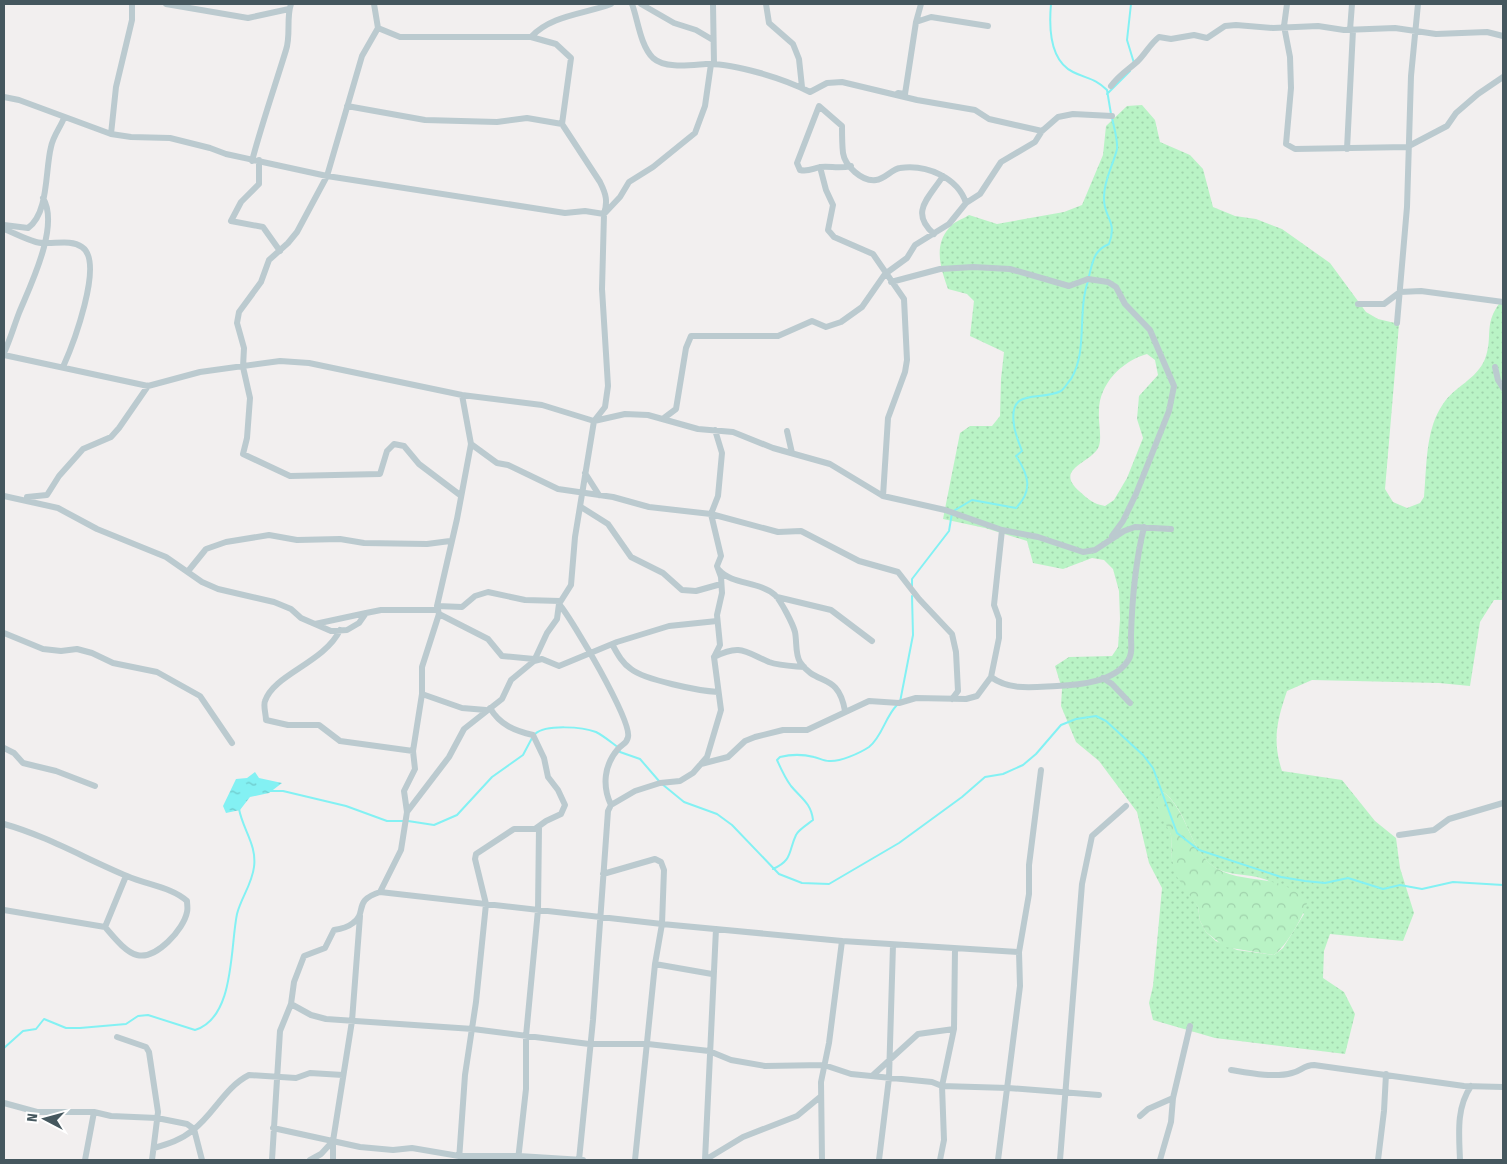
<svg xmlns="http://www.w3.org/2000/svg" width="1507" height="1164" font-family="'Fira Sans Condensed',sans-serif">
<defs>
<pattern id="grass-dots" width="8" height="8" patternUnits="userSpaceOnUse" patternTransform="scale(1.25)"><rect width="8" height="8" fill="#b9f3c5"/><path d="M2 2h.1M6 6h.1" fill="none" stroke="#a0d2ac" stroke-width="1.8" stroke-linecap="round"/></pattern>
<pattern id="forest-crowns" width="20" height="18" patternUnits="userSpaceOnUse" patternTransform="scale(1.25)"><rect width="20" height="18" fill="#b9f3c5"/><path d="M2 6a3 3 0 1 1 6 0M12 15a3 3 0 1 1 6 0" fill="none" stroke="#a0d2ac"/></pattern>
<pattern id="water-ripples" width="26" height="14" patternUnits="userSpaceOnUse" patternTransform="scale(1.25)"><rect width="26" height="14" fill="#83f1f3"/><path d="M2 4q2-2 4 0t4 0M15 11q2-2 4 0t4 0" fill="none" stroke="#6dc6c8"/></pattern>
</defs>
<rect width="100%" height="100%" fill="#f2efef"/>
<path fill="url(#grass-dots)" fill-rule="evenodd" d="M1142,105L1155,120L1160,142L1190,155L1203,169L1213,207L1235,216L1256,219L1282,229L1330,263L1366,312L1378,319L1399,324L1385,489L1393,502L1407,508L1420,503L1424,497C1427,466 1425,430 1443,404C1454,387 1477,379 1485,359C1494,335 1482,323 1503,299V600H1494L1480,622L1470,686L1439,683L1312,680L1287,691C1277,721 1272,740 1282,771L1342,780L1375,821L1396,838L1400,868L1414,913L1403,941L1330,934L1324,951L1323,978L1344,992L1355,1014L1345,1054L1215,1038L1153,1020L1149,1003L1153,986L1162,888L1149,863L1137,812L1099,761L1076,742L1061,706L1062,689L1055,666L1069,657L1112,656L1118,647L1120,619L1119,591L1113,569L1104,560L1092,558L1063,569L1033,563L1027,541L985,528L943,519L960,433L970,426H992L1000,416L1001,379L1004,352L970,336L974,301L967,294L948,289C941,269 933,246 949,228C953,222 963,219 969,215L997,224L1064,212L1082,205L1103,155L1106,126L1127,106ZM1147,354L1155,360L1158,375L1139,396L1137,419L1143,438L1127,478L1114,500L1105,506C1093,504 1088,499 1079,491C1053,468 1093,463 1099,446C1102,436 1098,422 1099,411C1099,384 1122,361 1147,354ZM1162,791C1187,809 1187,841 1208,862C1224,878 1247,872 1267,880C1277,885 1294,906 1304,914L1283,948L1274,955L1237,950L1216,941L1206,932L1200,921L1198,907L1172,860L1171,835L1167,823Z"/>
<path fill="url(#forest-crowns)" d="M1162,791C1189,811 1188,850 1216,868C1245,886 1283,871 1307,903C1302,919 1287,945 1274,955L1225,947L1206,932L1200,921L1198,907L1177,877L1172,860L1171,835L1155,802Z"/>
<path fill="url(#water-ripples)" d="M255,772L259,778L282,783L269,793L250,797L240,810L226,813L223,806L236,779L247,778Z"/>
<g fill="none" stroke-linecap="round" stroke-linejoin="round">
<path stroke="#83f1f3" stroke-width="2" d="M1051,4C1049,26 1049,60 1073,72C1087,79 1095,78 1107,90L1111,114
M1131,4L1127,40L1134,63
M1107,94L1130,71
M1089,276C1093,261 1094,250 1109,244C1118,220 1103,218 1104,197C1104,179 1113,166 1117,149C1118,140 1114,127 1112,118
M955,510L972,500L1016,508C1033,491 1029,475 1016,456L1022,451C1019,443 1015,434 1014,425C1008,386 1040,402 1061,391C1065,388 1068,382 1071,379C1088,351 1077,313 1088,281
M912,586V579L949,531L952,513
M900,702L913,635L912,596
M535,734C546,724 583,727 596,732C604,736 612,743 619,748L620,752L640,759L659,781
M662,784L684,802L717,814L732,825L779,874L802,883L829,884L899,843L962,797L985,777L1003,774L1023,765L1036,754L1061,725L1076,719L1096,716L1106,721L1143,755L1153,768L1177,833L1199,850L1281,877L1305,881L1325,883L1348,878L1383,889L1400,885L1422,889L1453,882L1503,885
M270,791H283L346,806L387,821H403
M408,821L434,825L457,815L492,777L523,755L532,738
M773,869C793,860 788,852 796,835C798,830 808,824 813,820C811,803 801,798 791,786C785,778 781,769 777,760L780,757C792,754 802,754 814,757C819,758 824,761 829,761C840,762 860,753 869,747C882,737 885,717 897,705
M4,1048L23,1031L36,1029L44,1019L66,1028H80L126,1024L138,1016L148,1015L195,1030C235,1018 230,947 237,914C241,898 252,884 254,867C257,845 243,830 239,809"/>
<path stroke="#bbcacf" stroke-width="6" d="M166,4L248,18L289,9
M374,4L378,28L400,37H531
M632,4C638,20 640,45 653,58C665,69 691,65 706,64C734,63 785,79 810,92L827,83L842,82L917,100L975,110L989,119L1042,131
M641,4L674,23L696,30L713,40
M713,4L714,64
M766,4L769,23L793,44L799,59L802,87
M1287,4L1284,26L1290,57L1291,88L1286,144L1295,149L1407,147L1447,126L1456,113L1478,94L1503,77
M916,22L931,17L988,26
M378,28L362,56L327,176L297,232L288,243L269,260L261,282L239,312L237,323L244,348L243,367L250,398L247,438L243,454L290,476L380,474L387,451L394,444L404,446L419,464L460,495
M1350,30L1352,4
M1111,86C1120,74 1128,70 1138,61C1146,53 1150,44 1159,37L1171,39L1194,35L1207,38L1225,26L1236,25L1273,28L1318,26L1344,30L1395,28L1436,34L1487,32L1503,36
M898,93L905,94L916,22L921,4
M4,97L19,100L111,134L131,137L170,138L210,148L226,154L327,176L565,213L585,211L604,214L620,197L629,182L653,167L695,133L705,106L711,64
M347,106L425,120L497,122L527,118L562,124
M111,134L116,87L132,20V4
M1347,149L1353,30
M259,160V184L241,202L231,221L263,227L280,251
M252,161C262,123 275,86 286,50C291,35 286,18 291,4
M851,166C839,169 831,166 821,167C813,168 809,172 800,170L797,163L819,106L842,126C842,135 842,144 843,153C845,166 862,182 876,180C885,179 892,169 900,168C927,164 958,178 966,203
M820,167L826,190L833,205L828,230L834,237L873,254L904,299L907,360L905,372L888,418L883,496
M4,225L28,228C49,213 45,170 51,147C53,136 60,128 64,118
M4,229C14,233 25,239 36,242C50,246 69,238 82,247C105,262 72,347 63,367
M934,234C909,212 929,198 943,176
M891,282L940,269L973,267L1010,269L1069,286L1088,279L1108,282L1116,287L1125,304L1150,330L1174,386L1169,411L1136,494L1123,521L1112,536
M1358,304H1384L1400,292L1421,291L1503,302
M1397,323L1407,207L1411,76L1418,4
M4,353C10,340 14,326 19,313C30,286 60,226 43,198
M4,355L148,386L200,372L280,361L309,363L462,395L542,405L594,421L625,414L648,415L698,429L733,432L773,448L830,464L883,496L945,510L1002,530L1038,537L1083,552L1095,550L1124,531L1135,527L1171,529
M1495,367L1498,380L1503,388
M664,418L676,409L686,348L691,336H778L812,321L826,327L841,322L862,307L885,274L907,258L915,245L949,224L966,203L980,194L1001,162L1035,142L1042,131L1058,117L1073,114L1112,116
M787,431L792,453
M471,444L497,463L508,465L558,489L613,497L649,507L711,514L778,532L801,531L859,561L898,572L919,599L952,634L956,652L958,691L952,699
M585,473L599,495
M4,496L58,508L97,529L166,557L202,582L218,589L274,602L291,609L301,618L331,631L347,630L359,623L366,613L381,610H437
M27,497L47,495L59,476L83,449L111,437L119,428L148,386
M581,507L608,524L631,557L663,573L682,590L696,591L721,584
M189,570L206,549L226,542L269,535L297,540L340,539L364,543L427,544L450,541
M719,570C732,585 759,581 775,595C781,601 793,624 795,632C797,642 795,654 800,662C816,687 838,671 845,711
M777,597L831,610L872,641
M559,604C572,619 632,721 628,737C627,744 622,744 618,749C604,765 602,786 611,805
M437,606L462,607L475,596L488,592L525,600L560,601
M439,614L488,639L502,656L534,659
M315,624L366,613
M340,630C324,663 274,674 265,701C263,706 266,714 266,720L288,725H319L340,741L413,751
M4,633L43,649L61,651L77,649L92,653L113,663L157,672L200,696L232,743
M612,644C617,653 622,663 631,669C645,680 699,691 718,692
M714,657C740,644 744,651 769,662C780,666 793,666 804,667
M534,661L542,659L559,666L617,642L669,626L717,621
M991,677C1010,691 1034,687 1057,686C1079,685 1113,682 1127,662C1133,655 1131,645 1131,636C1132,599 1135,564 1144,527
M1103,678L1112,684L1130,703
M422,694L462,708L486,710
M4,748L14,753L23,763L56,771L95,786
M701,764L728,757L745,741L755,737L783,730H807L869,701L899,703L916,698L966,699L977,696L991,677L999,638V619L994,605L1002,530
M407,812L404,791L415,769L413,751L422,694V667L439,614L437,606L457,519L471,444L462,395
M4,824C47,836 86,859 127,876C147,885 172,887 187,901C187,904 188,909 187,912C184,929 156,960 137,955C125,952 113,936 105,927
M1399,835L1434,830L1449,819L1503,803
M603,874L655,859L661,862L664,870L662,924L655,964L635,1160
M380,892L401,850L407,812L449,757L464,729L502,699L511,680L534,661L547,633L557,619L559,604L571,585L575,537L594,421L605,407L608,386L602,289L604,214C608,201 606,194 600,182L562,124L571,58L556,44L531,37C551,15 585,14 611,4
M4,910L105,927L126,876
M655,964L712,974
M291,1004L311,1015L326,1019L473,1029L589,1044H648L709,1051L731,1060L765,1066L824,1065L851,1074L932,1082L942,1086L1008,1088L1099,1095
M117,1037L146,1047L149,1052L158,1112L152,1160
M1231,1070C1249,1073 1274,1078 1292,1073C1301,1071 1304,1065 1314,1065L1464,1086L1503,1087
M872,1076L918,1034L954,1029L955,949
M4,1103L37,1112H94L111,1116L157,1118L187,1124L194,1129L202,1160
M1140,1116L1148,1109L1173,1098
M273,1128L360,1147L393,1150L412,1148L459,1156H519L583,1160
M154,1148C168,1144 181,1140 193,1130C214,1114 225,1087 249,1075L296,1078L310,1073L343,1075
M85,1160L94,1112
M272,1160L280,1031L291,1004L294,982L304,956L325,948L334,930C341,929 348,927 353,923C368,912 352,901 380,892L662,924L842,941L1019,952
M310,1160L321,1154L333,1141
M333,1160V1141L352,1021L360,916
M459,1160L465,1075L476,1002L486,904L475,859L476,854L514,829H535L546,821L561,814L565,805L558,790L548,777L544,758L533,735C515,731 500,725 490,708
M518,1160L526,1089V1036L538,910L539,827
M579,1160L593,1020L608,811L611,805L635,791L660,783L680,781L693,773L707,757L721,710L714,657L720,645L717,615L722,593L721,577L717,566L721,556L711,514L718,496L722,453L715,430
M705,1160L716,929
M705,1160L743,1137L797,1116L820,1097
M822,1160L821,1082L829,1043L842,941
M879,1160L889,1078L893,945
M940,1160L944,1140L942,1086L954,1029
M998,1160L1020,986L1019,952L1029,894V865L1041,770
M1060,1160L1082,884L1092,836L1126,806
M1160,1160L1171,1122L1173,1098L1190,1026
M1378,1160L1384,1111L1386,1074
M1460,1160C1459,1134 1456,1108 1471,1086"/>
</g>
<rect width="1507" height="1164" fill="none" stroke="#45575e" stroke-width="10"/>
<g transform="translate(45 1119) rotate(276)" stroke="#ffffff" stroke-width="4" paint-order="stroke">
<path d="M0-4L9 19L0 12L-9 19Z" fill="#45575e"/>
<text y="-8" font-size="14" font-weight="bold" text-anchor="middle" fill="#45575e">N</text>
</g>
</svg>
